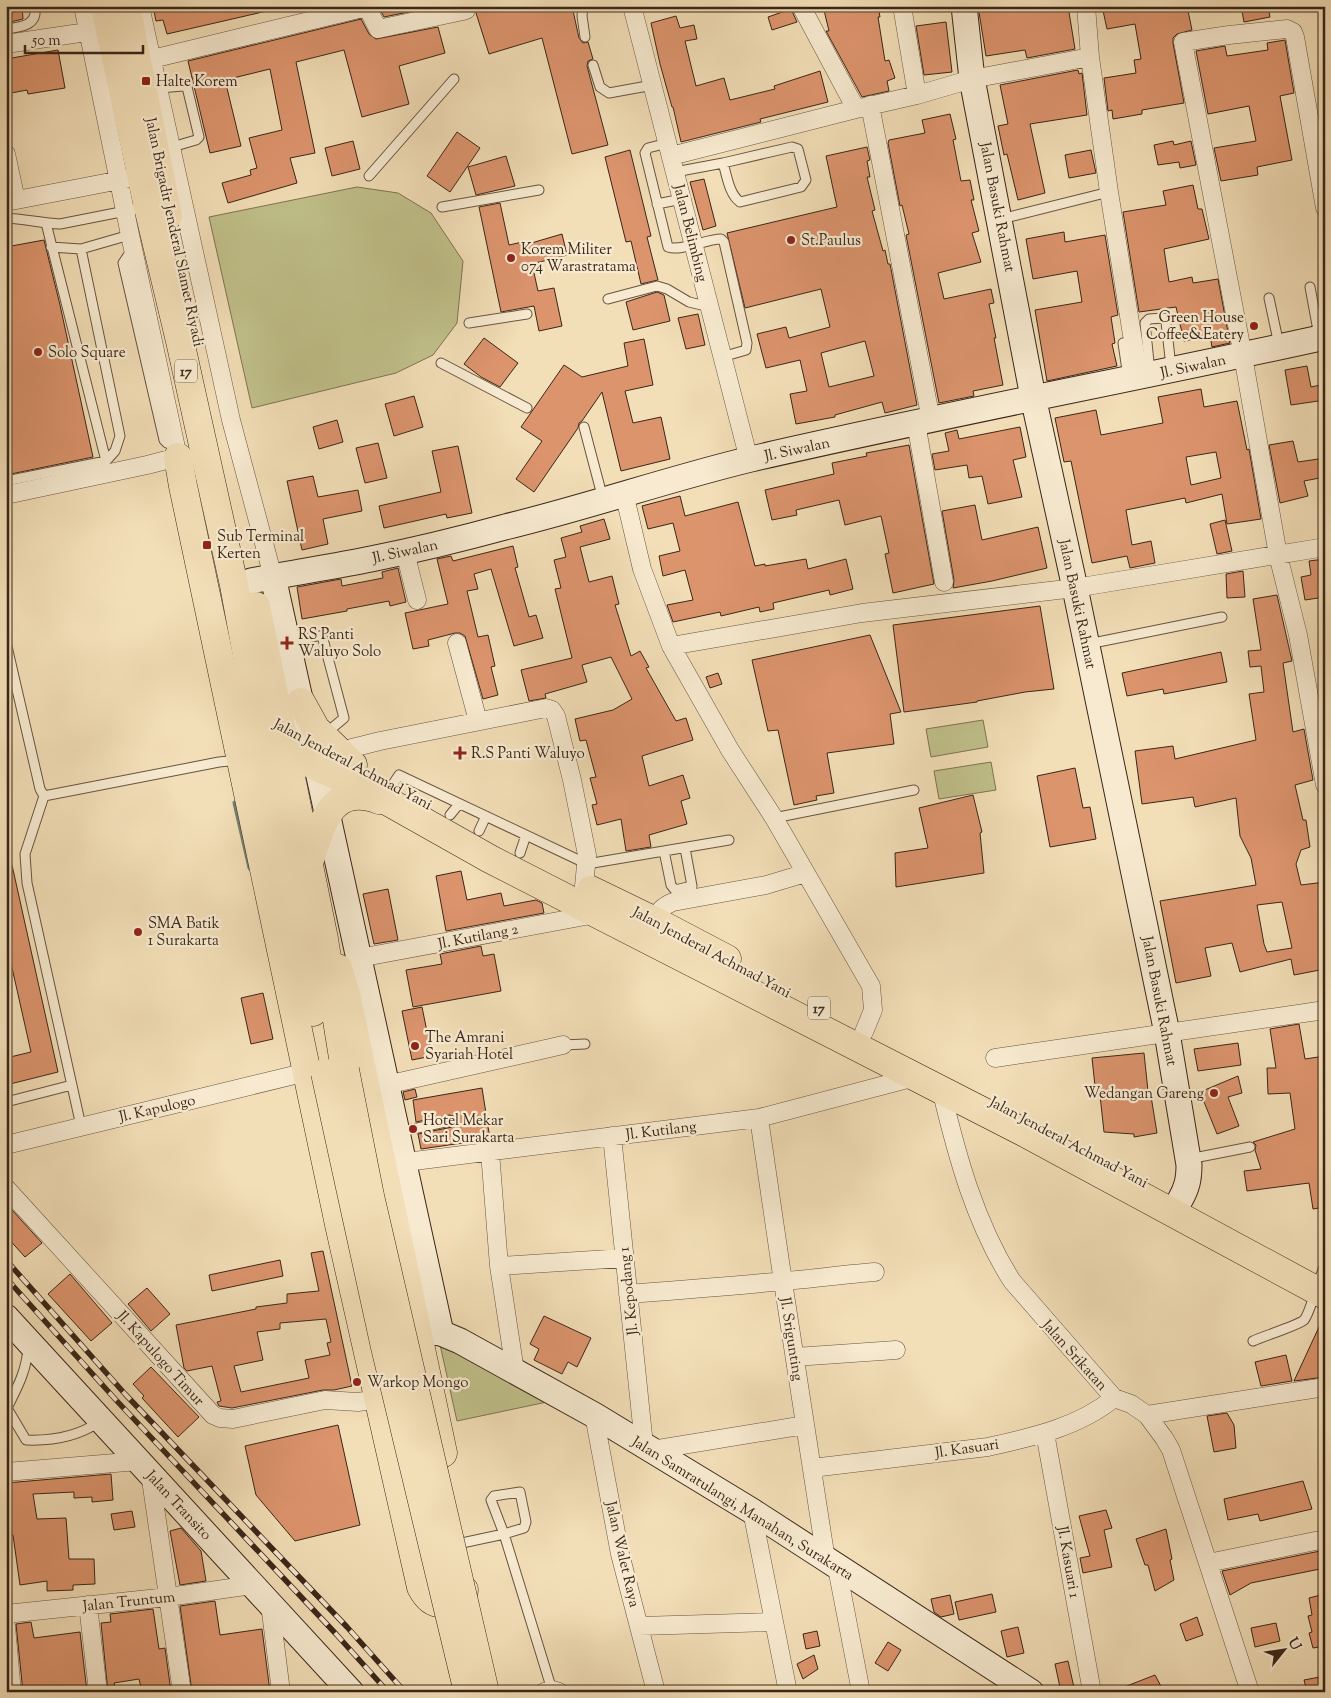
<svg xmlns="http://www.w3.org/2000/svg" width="1331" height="1698" font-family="'Sorts Mill Goudy',serif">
<rect width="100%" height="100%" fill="#f2deb7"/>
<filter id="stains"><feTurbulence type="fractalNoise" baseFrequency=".004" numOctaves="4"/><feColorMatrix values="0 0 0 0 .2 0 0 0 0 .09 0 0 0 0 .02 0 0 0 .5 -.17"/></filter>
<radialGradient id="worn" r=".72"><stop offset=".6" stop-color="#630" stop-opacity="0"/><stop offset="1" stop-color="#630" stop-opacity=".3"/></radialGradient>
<path fill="#c0c08a" stroke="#7d7352" d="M357,187L398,193L431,213L463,261L457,323L433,355L396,373L252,408L209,217Z
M983,720L988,747L931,757L926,729Z
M991,762L996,790L939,799L934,771Z
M439,1340L547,1402L457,1421Z"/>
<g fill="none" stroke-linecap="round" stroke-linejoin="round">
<path stroke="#748073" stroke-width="5" d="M235,803L250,868"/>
</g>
<path fill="#dc946d" stroke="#3a2619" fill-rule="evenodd" d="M6,6H22L23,19L6,23Z
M153,6H266L267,11L167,34L163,20L156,21Z
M378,6H433V7L384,17Z
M477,6H572L579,38L583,43L588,42L593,59L588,61L587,66L608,145L572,154L542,38L489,54L476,13Z
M823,6H878L880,17H878L885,61L889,60L895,78L887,81L889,91L862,97L826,31H829Z
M978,6H1068L1075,49L1027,58L1025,50L986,56Z
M1102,6H1187L1192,30L1177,34L1173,38V43L1184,103L1142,110V114L1113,119L1112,110L1108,111L1104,78L1136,73L1134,60L1141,59L1135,24L1107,29Z
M1241,6H1268L1270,17L1244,22Z
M791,9L797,22L772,30L768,17Z
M676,16L680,28L694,25L697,39L685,41L696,86L724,78L730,100L775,89L774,86L820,71L828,102L760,119L761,122L681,142L673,107H672L660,64L651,23Z
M361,19L369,34L376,39L438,27L445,53L399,66L409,104L362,117L344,50L296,62L315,153L290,158L297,183L228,203L222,183L251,175L250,170L257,168L249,138L282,130L270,69L225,80L241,146L210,153L188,61Z
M946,22L952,72L924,75L916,26Z
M1285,40L1294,93L1280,96L1292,160L1257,167L1258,175L1221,181L1214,148L1256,141L1249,106L1208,114L1196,51L1225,46L1227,56L1268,50L1267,43Z
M58,50L65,88L28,94L27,90L6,94V59Z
M1078,70L1079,74L1082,73L1087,115L1030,124L1045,193L1018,200L1007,154L1004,155L998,126L1008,124L1000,85Z
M950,114L956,139L953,140L961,181L970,180L974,200H971L979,231L972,233L981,262L938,273L944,299L991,289L994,303L989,304L996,338H994L1003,385L973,391L974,396L939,403L906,235L909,234L902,205L900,206L888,143L889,140L925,133L922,120Z
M457,132L480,148L450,192L427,176Z
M353,141L360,169L332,176L325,148Z
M1173,141L1174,145L1191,141L1196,165L1180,168L1179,162L1158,165L1154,145Z
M867,147L870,160L867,161L870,177H867L875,210L872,211L883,251L885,250L888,264H890L917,405L885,413L882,402L835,415V417L796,424L790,394L807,391L800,360L766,368L757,334L786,327L789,338L830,327L821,289L745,308L727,233L837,207L826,156ZM865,341L874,376L829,387L821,353Z
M630,150L651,236L647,237L658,280L641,284L631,241L626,242L605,157Z
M1091,150L1096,173L1069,178L1065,155Z
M506,156L515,186L476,195L468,167Z
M704,179L716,226L703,230L690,182Z
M1193,185L1198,209H1202L1209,239L1164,249L1169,282L1192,277L1193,283L1218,279L1230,343L1212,347L1210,336L1184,341L1176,307L1139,312L1123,212L1166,205L1163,191Z
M500,203L509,245L527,241L528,244L562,234L567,255L532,264L538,291L554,288L562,326L539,331L534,306L501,312L479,207Z
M1064,232L1065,242L1105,235L1118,315L1111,317L1115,343L1112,344L1117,366L1047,381L1035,310L1082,302L1077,271L1033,279L1026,239Z
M44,240L60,305L93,457L6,475V247Z
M657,292L664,295L670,321L633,330L626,302Z
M698,314L705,345L686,349L678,318Z
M484,338L518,363L500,387L481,377L464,364Z
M644,339L653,385L625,391L633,423L661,417L670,459L621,471L602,392L582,421L579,423L578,428L534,492L516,479L542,441L521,427L564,365L582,377L628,366L624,343Z
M1307,366L1311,387L1325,384V400L1291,405L1285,370Z
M1201,389L1204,407L1237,401L1247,450L1249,449L1261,519L1227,524L1222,494L1186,503L1185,498L1126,510L1132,545L1151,541L1155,563L1130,568L1127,556L1092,563L1071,461L1064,462L1055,418L1096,410L1101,435L1163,423L1158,397ZM1216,452L1221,478L1191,485L1186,457Z
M414,396L423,427L394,436L385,404Z
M337,420L343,442L319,449L313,427Z
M1020,427L1026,457L1013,460L1022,497L988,504L982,476L969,478L967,465L935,470L932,454L949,451L945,433L957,430L959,439Z
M1293,441L1298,462L1325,458V477L1304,481L1308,496L1280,503L1269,445Z
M378,443L387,478L365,483L356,448Z
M909,445L934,584L893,593L885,554L889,553L881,516L845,525L839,500L796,510L797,515L772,520L765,490L834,474L832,463L867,456L866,453Z
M458,446L472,513L447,518L446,514L384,528L379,506L441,492L432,451Z
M313,476L318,497L358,490L362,511L323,519L328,544L302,550L287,481Z
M680,496L685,516L738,502L755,566L765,564V566L806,559L808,569L846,559L853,589L830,595L829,590L773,603L774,609L760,612L759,607L721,616L720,612L673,622L667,605L693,600L685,570L663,576L659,556L680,551L673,523L648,529L642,506Z
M975,505L982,540L1038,527L1047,568L992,581L953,588L954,580L942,511Z
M604,519L610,539L580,547L589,582L612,576L619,604L615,605L631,656L640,651L649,667L646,668L676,721L686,718L693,740L642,756L649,786L683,775L690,798L681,801L687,824L649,835L651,847L626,851L621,819L597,825L592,805L597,804L590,778L596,777L586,740L580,741L575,719L613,710L632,699L611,657L582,665L587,682L545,694L546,698L529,701L521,670L572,658L555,589L561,588L554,560L566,557L561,538L582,532L580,526Z
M1225,520L1232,551L1217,554L1210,524Z
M513,546L518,567L515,568L529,617L536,615L543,638L514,646L491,569L474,574L478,589L467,591L478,637L488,635L495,666L491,667L498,695L483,699L465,636L460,633H455L428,640L429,646L413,649L405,613L448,604L437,559L451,556L453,561Z
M1325,559V597L1305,600L1301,577L1311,575L1309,561Z
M398,568L406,602L390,606L389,601L347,609V611L302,619L297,587L341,579L342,586L383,578L382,572Z
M1243,571L1245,597L1227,598L1226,574Z
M1277,595L1292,661L1283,663L1293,732L1304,729L1313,780L1295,785L1303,820H1306L1310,847L1301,850L1296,864L1301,885L1325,882V969L1294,975L1291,959L1240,972L1232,943L1205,948L1211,976L1176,983L1160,901L1256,885L1251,858L1240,836L1236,798L1195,807L1193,797L1142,804L1135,751L1173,746L1175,759L1256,740L1249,694L1264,692L1261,666L1250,667L1248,651L1261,650L1253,599ZM1282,902L1292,948L1267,952L1264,944L1257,905Z
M1040,606L1054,689L1025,692L977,701V702L904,712L893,625Z
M870,635L901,712L890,714L894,744L827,753L834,793L816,796L817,800L794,805L778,730L768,731L752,660Z
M1221,652L1227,682L1164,694L1163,689L1127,696L1122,673Z
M718,673L722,684L710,688L706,677Z
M1075,768L1083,808L1090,807L1096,839L1050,847L1037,776Z
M973,795L982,832L980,833L984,873L896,887L895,853L928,848L919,808Z
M6,865H12L58,1072L6,1085V1058L31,1052L6,941Z
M461,871L467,900L501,893L504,906L536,900L542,903L544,913L446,931L436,876Z
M388,889L398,940L374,944L363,894Z
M481,946L483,956L494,954L501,991L413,1007L406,970L442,964L440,954Z
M263,993L273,1039L251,1044L241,998Z
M422,1007L432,1056L412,1060L402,1011Z
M1299,1024L1305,1059L1325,1056V1207L1313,1209L1309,1183L1247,1191L1244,1171L1261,1169L1255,1150L1256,1145L1253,1142L1295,1129L1290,1093L1268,1094L1267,1068H1276L1270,1029Z
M1238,1043L1241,1065L1198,1071L1194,1049Z
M1144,1053L1148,1091L1150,1090L1157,1133L1134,1137V1134L1104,1132L1099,1086H1095L1092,1058Z
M1238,1076L1242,1093L1228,1097L1239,1126L1217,1134L1200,1092Z
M482,1088L490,1139L421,1149L418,1134L452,1127L455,1125L456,1120L454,1116L449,1115L416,1122L413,1100Z
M415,1089L417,1097L405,1100L403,1092Z
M12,1210L42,1243L25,1257L6,1236V1214Z
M323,1251L352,1386L334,1390H323L232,1408L219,1406L217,1402L221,1401L212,1366L187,1371L184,1368L176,1325L256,1309V1307L287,1303V1294L319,1291L311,1253ZM326,1319L331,1342L327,1343L330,1355L305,1360L309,1378L241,1392L234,1366L263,1360L257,1332L280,1329V1323Z
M280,1260L283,1276L212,1291L209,1275Z
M70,1274L112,1323L91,1341L48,1294Z
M147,1288L170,1314L151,1331L128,1304Z
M1325,1314V1377L1294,1381Z
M544,1316L591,1338L577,1367L568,1362L562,1374L534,1360L539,1349L530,1344Z
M1286,1355L1292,1381L1261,1386L1255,1362Z
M151,1367L199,1417L178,1437L142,1398L144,1396L133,1384Z
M1227,1413L1234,1425L1236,1448L1214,1452L1207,1416Z
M338,1425L360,1525L295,1541L256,1495L245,1446Z
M111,1474L113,1500L92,1502V1497L74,1498V1492L33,1494L37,1519L66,1518L69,1559H94L95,1584L73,1585V1590L47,1591V1581L20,1585L13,1535L6,1536V1512H9L6,1483Z
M1303,1481L1312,1509L1260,1521L1258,1514L1228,1520L1224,1499Z
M1106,1510L1112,1528L1104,1530L1112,1567L1083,1573L1080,1558L1090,1556L1079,1516Z
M132,1511L135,1527L114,1530L111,1514Z
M181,1528L201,1551L206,1581L180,1585L170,1531Z
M1166,1529L1172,1559L1170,1560L1174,1580L1155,1591L1148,1565H1145L1136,1539Z
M1325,1550V1568L1251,1583L1230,1595L1222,1571Z
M992,1594L996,1612L959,1620L955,1602Z
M1325,1594V1646L1313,1648L1309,1633L1312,1632L1308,1616L1312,1615L1309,1598Z
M950,1595L954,1614L941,1617L934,1612L931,1599Z
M215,1601L220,1635L262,1629L270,1692H192L180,1606Z
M153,1609L159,1649L165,1648L171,1692H142L139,1679L114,1683L116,1692H108L101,1623L111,1622L110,1614Z
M1197,1617L1203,1635L1186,1641L1180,1624Z
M31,1622L34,1638L80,1632L87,1692H23L16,1624Z
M1276,1623L1280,1641L1255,1647L1251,1628Z
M1018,1627L1024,1653L1007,1657L1001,1631Z
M817,1631L820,1646L806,1649L803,1634Z
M888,1642L901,1650L888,1671L875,1663Z
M814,1655L818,1669L803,1679L797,1664Z
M1068,1661L1075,1692H1061L1055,1664Z
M1155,1675L1164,1692H1114V1691Z
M1325,1676V1692H1307L1304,1680Z"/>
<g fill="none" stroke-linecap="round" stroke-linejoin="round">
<g stroke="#685440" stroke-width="11">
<path id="lane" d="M583,6L582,16L585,37
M6,29C21,27 38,26 35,6
M593,65L600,87L609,93L653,85
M159,88L183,86L187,87L199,137L196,140L172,147
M668,143L648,148L645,153L668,247C680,252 706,239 721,239L724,242L747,343L746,350L722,357
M675,172L723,163L792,147L798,149L806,180L801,187L740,202C729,194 727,176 723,163
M369,176L454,79
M657,204L682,199
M442,207L539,190
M6,218C24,219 42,223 60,224L146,207
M1001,219L1109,192
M46,223L106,461
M51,247L81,249
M133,248L123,263L164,440L167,443L177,444
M1310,287L1319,336
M1269,298L1279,345
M608,299L657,286L667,289L689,302L710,307
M469,323L527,314
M1123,343L1128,377
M441,363L527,408
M1150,372L1145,323L1149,319L1163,318L1166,322L1171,367
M584,427L603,499
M6,481L106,461L115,451L120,436L81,249L133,234
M6,642L40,789L44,796L219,762L239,760
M288,643L317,636H321L323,639L344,718L325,734
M1088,644L1222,617
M393,784L399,775L587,864L729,840
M44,796L25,854L27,883L81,1126
M450,815L459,804
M774,818L914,790
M479,831L486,816
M664,851L671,885L675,890L692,886L685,848
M520,853L526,835
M563,1045L585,1044
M6,1102L72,1085
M399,1132L450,1121
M1189,1159L1250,1147
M1253,1341C1261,1337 1299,1325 1304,1320C1310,1314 1319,1277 1325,1265
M28,1347C27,1370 17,1388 7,1408L26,1440C52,1441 77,1437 99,1422
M462,1543L504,1534L524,1528L526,1522L520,1492L494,1496L491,1500L504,1534L552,1690"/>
</g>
<g stroke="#685440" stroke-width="19">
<path id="street" d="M140,6L231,420L273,577
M632,6L749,460
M801,6L856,109
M902,6L917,95
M1086,6L1090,57L1109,192L1139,378
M6,44L100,30
M152,59L363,8L369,11L378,29L463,11L466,10L467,6
M870,105L931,420
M6,154L16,200
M671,156L856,109L917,95L972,79L1090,57
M6,202L131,178
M1325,208L1295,37L1293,32L1287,29L1229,35L1183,42L1243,356L1278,555L1298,635L1325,785
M916,423L944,582
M624,493L642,569L671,646L730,750L774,818L871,986L873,1010L864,1032
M6,495L147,465L178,457L130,235L83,6
M405,552L417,600
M457,643L478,721
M671,646L862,613L1075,588L1325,547
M334,757L352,748L380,741L546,708L552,710L556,716L572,780L587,855L584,886
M653,920C659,911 663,906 673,902L766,885L806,873
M359,958L596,914
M995,1058L1325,1010
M386,1085L563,1045
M941,1089C957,1156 975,1223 1012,1281L1114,1398L1131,1404L1147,1415L1164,1438L1171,1450L1250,1692
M759,1118L783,1282L826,1560
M612,1136L644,1445
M6,1145L307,1072
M490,1152L499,1266L515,1371
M394,1165L414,1161L759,1118L915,1077
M6,1188L213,1415L220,1418L233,1419L325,1400L358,1402L379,1399
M499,1266L624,1258
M628,1294C680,1290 732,1286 784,1281C814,1279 844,1274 875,1272
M795,1357L896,1350
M594,1415L620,1554L656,1692
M1147,1415L1325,1387
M1045,1433L1092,1692
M652,1450L805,1425
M812,1468L988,1447C1032,1437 1079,1427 1114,1398
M6,1472L139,1461
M150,1473L182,1692
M752,1511L788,1692
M1208,1563L1325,1539
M837,1568L861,1692
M270,1604L281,1692
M88,1605L98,1692
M6,1614L168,1597L252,1585
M6,1626L12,1692
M640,1626L774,1622
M544,1692L553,1690L559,1692"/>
</g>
<g stroke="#3a2619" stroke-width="27">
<path id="secondary" d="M964,6L972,79L1033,397L1075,588L1167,1033L1189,1165C1189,1179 1187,1188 1180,1200
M273,577L310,744L317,767L441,1333
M251,581C291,573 331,567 371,559C416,550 461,539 505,527C588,507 668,479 751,459C941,415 1134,379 1325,337
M6,1317L351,1692
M425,1331L441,1333L460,1341L594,1415L752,1511L1031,1692"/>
</g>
<g stroke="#3a2619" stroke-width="29">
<path id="primary" d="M178,457L183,486L340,1229L421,1587C433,1610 448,1606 464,1590
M262,737L313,1012
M338,968L346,994L443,1453"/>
</g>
<g stroke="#3a2619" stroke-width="29">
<path id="highway" d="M105,6L148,207L180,341L234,585L262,737L317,767L364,788L490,859L1027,1134L1325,1295
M126,6L168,216
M256,606L324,939L345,1070
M301,702L316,729L353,765
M309,863C321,826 330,782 379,800
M591,890L653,920L727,959"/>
</g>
<use href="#lane" stroke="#f7ead0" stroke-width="9"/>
<use href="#street" stroke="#f7ead0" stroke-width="18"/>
<use href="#secondary" stroke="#f7ead0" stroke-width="25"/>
<use href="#primary" stroke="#f2deb7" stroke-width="28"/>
<use href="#highway" stroke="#f2deb7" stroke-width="28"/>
<g stroke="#3a2619" stroke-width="5.5">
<path id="rail" d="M6,1260L125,1394L347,1627L405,1692
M6,1278L116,1400L336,1634L388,1692"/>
</g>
<use href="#rail" stroke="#f7ead0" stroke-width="4" stroke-dasharray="11" stroke-linecap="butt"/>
<g stroke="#3a2619" stroke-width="29" stroke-linecap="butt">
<path id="primary-bridge" d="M345,1070L370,1196L485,1692"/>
</g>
<g stroke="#3a2619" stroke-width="29" stroke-linecap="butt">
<path id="highway-bridge" d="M325,1073L385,1347L468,1692"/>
</g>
<use href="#primary-bridge" stroke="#f2deb7" stroke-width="28"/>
<use href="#highway-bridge" stroke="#f2deb7" stroke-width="28"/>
</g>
<g fill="#8f2418" stroke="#f7ead0" stroke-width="2">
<rect x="141" y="76" width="10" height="10" rx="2.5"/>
<circle cx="791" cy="240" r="5"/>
<circle cx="511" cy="258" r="5"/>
<circle cx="1254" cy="326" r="5"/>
<circle cx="38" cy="352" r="5"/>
<rect x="202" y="540" width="10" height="10" rx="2.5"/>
<path d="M284.5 635.5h5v5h5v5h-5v5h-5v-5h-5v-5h5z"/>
<path d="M457.5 745.5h5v5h5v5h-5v5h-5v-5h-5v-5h5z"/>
<circle cx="138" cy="932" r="5"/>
<circle cx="415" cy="1046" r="5"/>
<circle cx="1214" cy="1093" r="5"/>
<circle cx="413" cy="1129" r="5"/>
<circle cx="357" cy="1382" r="5"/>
</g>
<g text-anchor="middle" stroke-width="4.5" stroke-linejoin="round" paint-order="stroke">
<g fill="#f7ead0" stroke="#736150" stroke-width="1">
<rect x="175" y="359.5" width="22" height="23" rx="4"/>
<rect x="808" y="996.5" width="22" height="23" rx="4"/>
</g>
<g font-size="14" font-weight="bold" fill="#3a2619">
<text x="186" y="376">17</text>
<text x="819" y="1013">17</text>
</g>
<g font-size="15" fill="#3a2619" stroke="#f7ead0" text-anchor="start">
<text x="156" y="86">Halte Korem</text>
<text x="801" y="245">St.Paulus</text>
<text x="521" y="254">Korem Militer<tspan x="521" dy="17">074 Warastratama</tspan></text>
<text x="1244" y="322" text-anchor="end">Green House<tspan x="1244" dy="17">Coffee&amp;Eatery</tspan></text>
<text x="48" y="357">Solo Square</text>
<text x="217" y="541">Sub Terminal<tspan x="217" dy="17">Kerten</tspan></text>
<text x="298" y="639">RS Panti<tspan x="298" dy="17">Waluyo Solo</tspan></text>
<text x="471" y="758">R.S Panti Waluyo</text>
<text x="148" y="928">SMA Batik<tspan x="148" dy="17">1 Surakarta</tspan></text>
<text x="425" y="1042">The Amrani<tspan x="425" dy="17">Syariah Hotel</tspan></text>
<text x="1204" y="1098" text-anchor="end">Wedangan Gareng</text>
<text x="423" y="1125">Hotel Mekar<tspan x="423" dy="17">Sari Surakarta</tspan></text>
<text x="367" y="1387">Warkop Mongo</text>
</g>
<g font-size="15" fill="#3a2619" stroke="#f7ead0">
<text transform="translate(998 207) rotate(79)" y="5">Jalan Basuki Rahmat</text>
<text transform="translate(175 232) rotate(78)" y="5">Jalan Brigadir Jenderal Slamet Riyadi</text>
<text transform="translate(691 233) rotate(76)" y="5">Jalan Belimbing</text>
<text transform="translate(1193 366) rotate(-12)" y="5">Jl. Siwalan</text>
<text transform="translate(797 449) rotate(-12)" y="5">Jl. Siwalan</text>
<text transform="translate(405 551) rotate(-12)" y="5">Jl. Siwalan</text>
<text transform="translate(1078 604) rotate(78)" y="5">Jalan Basuki Rahmat</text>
<text transform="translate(353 764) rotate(28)" y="5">Jalan Jenderal Achmad Yani</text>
<text transform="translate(478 936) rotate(-11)" y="5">Jl. Kutilang 2</text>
<text transform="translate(712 952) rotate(28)" y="5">Jalan Jenderal Achmad Yani</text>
<text transform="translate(1160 1001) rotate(79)" y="5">Jalan Basuki Rahmat</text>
<text transform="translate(157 1108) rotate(-13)" y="5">Jl. Kapulogo</text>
<text transform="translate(661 1130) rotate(-7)" y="5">Jl. Kutilang</text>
<text transform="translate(1069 1142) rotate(28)" y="5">Jalan Jenderal Achmad Yani</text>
<text transform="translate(628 1291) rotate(-96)" y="5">Jl. Kepodang 1</text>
<text transform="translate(792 1339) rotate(81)" y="5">Jl. Srigunting</text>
<text transform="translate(1075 1355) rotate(48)" y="5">Jalan Srikatan</text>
<text transform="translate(161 1358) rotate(48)" y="5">Jl. Kapulogo Timur</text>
<text transform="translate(967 1448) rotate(-8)" y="5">Jl. Kasuari</text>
<text transform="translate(179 1505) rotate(47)" y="5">Jalan Transito</text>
<text transform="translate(743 1508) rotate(32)" y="5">Jalan Samratulangi, Manahan, Surakarta</text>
<text transform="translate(623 1554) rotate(77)" y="5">Jalan Walet Raya</text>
<text transform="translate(1069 1562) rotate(80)" y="5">Jl. Kasuari 1</text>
<text transform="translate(129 1601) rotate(-6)" y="5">Jalan Truntum</text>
</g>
</g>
<rect width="1331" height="1698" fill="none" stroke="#f2deb7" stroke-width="25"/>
<rect x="8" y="8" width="1316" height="1683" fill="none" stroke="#3a2619" stroke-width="2.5"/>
<rect x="12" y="12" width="1306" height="1673" fill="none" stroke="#3a2619"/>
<g transform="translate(1284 1650) rotate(60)" stroke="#f7ead0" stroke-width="4" paint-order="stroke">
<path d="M0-4L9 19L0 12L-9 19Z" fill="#3a2619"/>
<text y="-8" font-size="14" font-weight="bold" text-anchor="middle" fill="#3a2619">U</text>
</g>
<path d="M25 45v8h118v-8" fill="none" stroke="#3a2619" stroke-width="2.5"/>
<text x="32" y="45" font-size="15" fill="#3a2619" stroke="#f7ead0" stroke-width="4" paint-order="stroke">50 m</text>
<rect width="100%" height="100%" filter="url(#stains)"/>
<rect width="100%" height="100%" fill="url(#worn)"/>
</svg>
